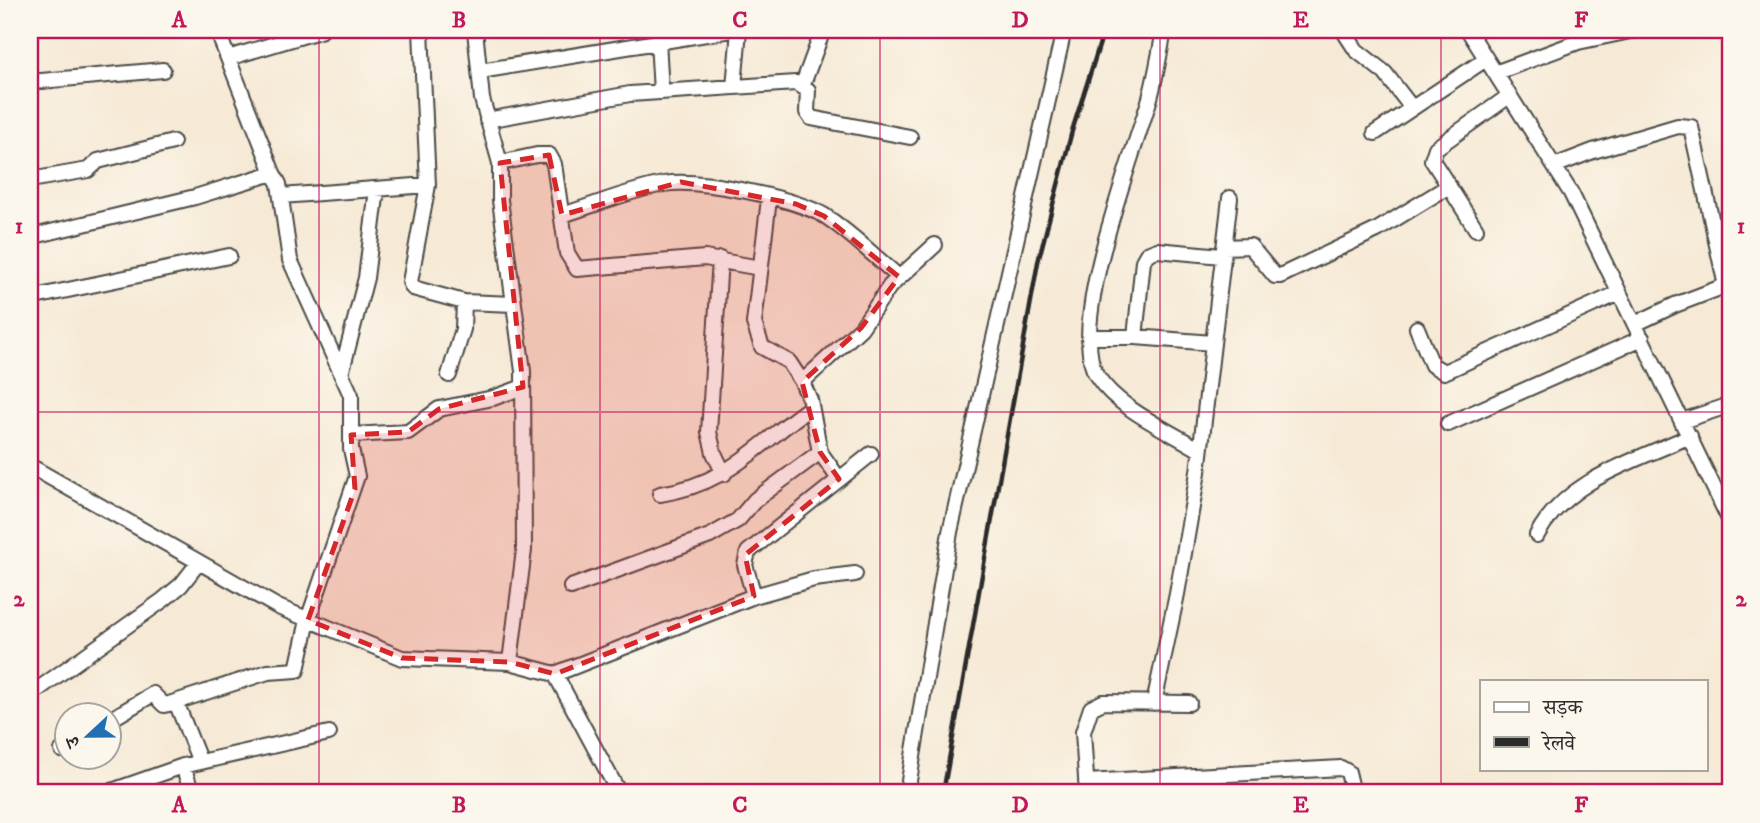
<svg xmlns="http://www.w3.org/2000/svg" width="1760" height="823" font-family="'IM FELL DW Pica','Noto Serif Devanagari',serif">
<rect width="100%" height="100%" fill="#fbf7ec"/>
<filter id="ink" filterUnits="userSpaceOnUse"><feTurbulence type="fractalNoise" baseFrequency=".0143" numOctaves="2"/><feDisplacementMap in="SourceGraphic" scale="14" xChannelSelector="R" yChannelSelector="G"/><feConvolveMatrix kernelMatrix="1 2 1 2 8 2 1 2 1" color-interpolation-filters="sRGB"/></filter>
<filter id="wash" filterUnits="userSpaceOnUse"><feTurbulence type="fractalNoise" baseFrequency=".00686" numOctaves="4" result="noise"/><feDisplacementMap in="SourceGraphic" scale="28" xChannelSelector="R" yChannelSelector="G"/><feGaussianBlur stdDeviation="1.57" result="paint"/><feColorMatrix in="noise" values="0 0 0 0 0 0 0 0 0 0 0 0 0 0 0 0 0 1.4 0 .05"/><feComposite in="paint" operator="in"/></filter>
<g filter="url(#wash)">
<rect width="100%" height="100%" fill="#f6e9d5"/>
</g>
<g filter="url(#ink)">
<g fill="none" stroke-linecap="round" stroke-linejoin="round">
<g stroke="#494844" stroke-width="18">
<path id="minor" d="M421,30L428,185L410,282L413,288L464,302L514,304
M475,30L482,99L500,163V200L523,371L524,550L510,662
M1164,30C1160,52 1156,76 1150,98C1134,153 1066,326 1097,376C1118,409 1168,430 1200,450
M1343,30L1356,50L1385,73L1412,108
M1468,30L1571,193L1730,521
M658,40L661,92
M228,58L322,30
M480,71L731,30
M1495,73L1578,42L1635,30
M30,82L163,70
M803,84L823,30
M734,87L739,30
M487,120L630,94L796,83L808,90L807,112L811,118L910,137
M1375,133L1486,59
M500,163L537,155H549L554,164L567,253L577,269L705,258L760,268
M1554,166L1593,151L1678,126L1691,127L1726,286
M30,180L88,170L98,161L173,142
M281,196L428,185
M769,199L754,323L762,347L789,362L802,382L810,400L820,452L839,479
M562,215C595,205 630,190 664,184C698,178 795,198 825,216C851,233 875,257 899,277
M1476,229L1432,160L1436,148L1509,96
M30,237L195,197L273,173L217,30
M1224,247L1250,246L1275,276H1280L1377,230L1449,186
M720,259L709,432L714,453L724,474
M30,298L229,256
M1635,324L1675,305L1730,284
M1417,328L1432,365L1444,372L1619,293
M1091,337H1135L1213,343
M1135,337L1143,261L1147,254L1157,250L1222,256
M341,374L366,278L377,189
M449,375L463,329L464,302
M802,382L861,328L890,286L935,245
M1682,421L1730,405
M1448,424L1642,338
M351,435L408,432L439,409L493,398L523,387
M30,466L278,607L402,658L510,662L555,674L619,793
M660,494C729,484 756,445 811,407
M1537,535C1567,479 1635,461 1690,436
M571,587L710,536L738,520L755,500L820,452
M754,596L745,565L748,552L871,454
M555,674L754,596L814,579L855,574
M30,695L163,600L181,585L199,562
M176,702L200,762
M1154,703L1177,594L1198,472L1230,198
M108,721L153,694L164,705L169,704L268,672L297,670L308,620L357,476L351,449V395L290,260L279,184L273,173
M62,750L66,747
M183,766L192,793
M1086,782L1341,768L1348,772L1353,793
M106,793L183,766L329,733
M907,793L950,532L1064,30
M1087,793L1083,732L1091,708L1103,702L1189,703"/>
</g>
<use href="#minor" stroke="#fff" stroke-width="14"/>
<path stroke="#2b2b2b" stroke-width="4.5" d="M943,793L1038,262L1072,131L1104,30"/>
</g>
</g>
<path fill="#d62828" fill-opacity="0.2" stroke="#d62828" stroke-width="5" stroke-dasharray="14 9" stroke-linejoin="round" d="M549,155L562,215L681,182L796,204L824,216L899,277L861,328L802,382L820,452L839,479L745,555L754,596L555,674L510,662L402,658L308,620L355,489L351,435L408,432L439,409L523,387L500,163Z"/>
<path fill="none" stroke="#c2185b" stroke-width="2" stroke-opacity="0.55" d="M319,30V793M600,30V793M880,30V793M1160,30V793M1441,30V793M30,412H1730"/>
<rect width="1760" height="823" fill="none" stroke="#fbf7ec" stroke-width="77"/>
<rect x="1480" y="680" width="228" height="91" fill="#fbf7ec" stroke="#a8a59f" stroke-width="2"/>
<rect x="1494" y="702" width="35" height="10" fill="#ffffff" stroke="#a8a59f" stroke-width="2"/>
<text x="1543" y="714" font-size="21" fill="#2b2b2b">सड़क</text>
<rect x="1494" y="737" width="35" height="10" fill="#2b2b2b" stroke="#a8a59f" stroke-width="2"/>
<text x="1543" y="750" font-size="21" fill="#2b2b2b">रेलवे</text>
<g transform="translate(88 736) rotate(248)"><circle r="33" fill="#fbf7ec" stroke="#a8a59f" stroke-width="2"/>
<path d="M0-5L12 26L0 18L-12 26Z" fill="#1f6fb2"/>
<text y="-10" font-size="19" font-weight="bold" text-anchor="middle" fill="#2b2b2b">उ</text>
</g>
<rect x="38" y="38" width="1684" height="746" fill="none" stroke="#c2185b" stroke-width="2.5"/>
<g font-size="23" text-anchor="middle" font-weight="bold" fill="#c2185b">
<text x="179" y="27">A</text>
<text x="459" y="27">B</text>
<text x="740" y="27">C</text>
<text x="1020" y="27">D</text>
<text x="1301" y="27">E</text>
<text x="1581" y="27">F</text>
<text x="19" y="233">1</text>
<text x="1741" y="233">1</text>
<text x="19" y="606">2</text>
<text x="1741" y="606">2</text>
<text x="179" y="812">A</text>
<text x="459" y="812">B</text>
<text x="740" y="812">C</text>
<text x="1020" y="812">D</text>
<text x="1301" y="812">E</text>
<text x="1581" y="812">F</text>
</g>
</svg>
